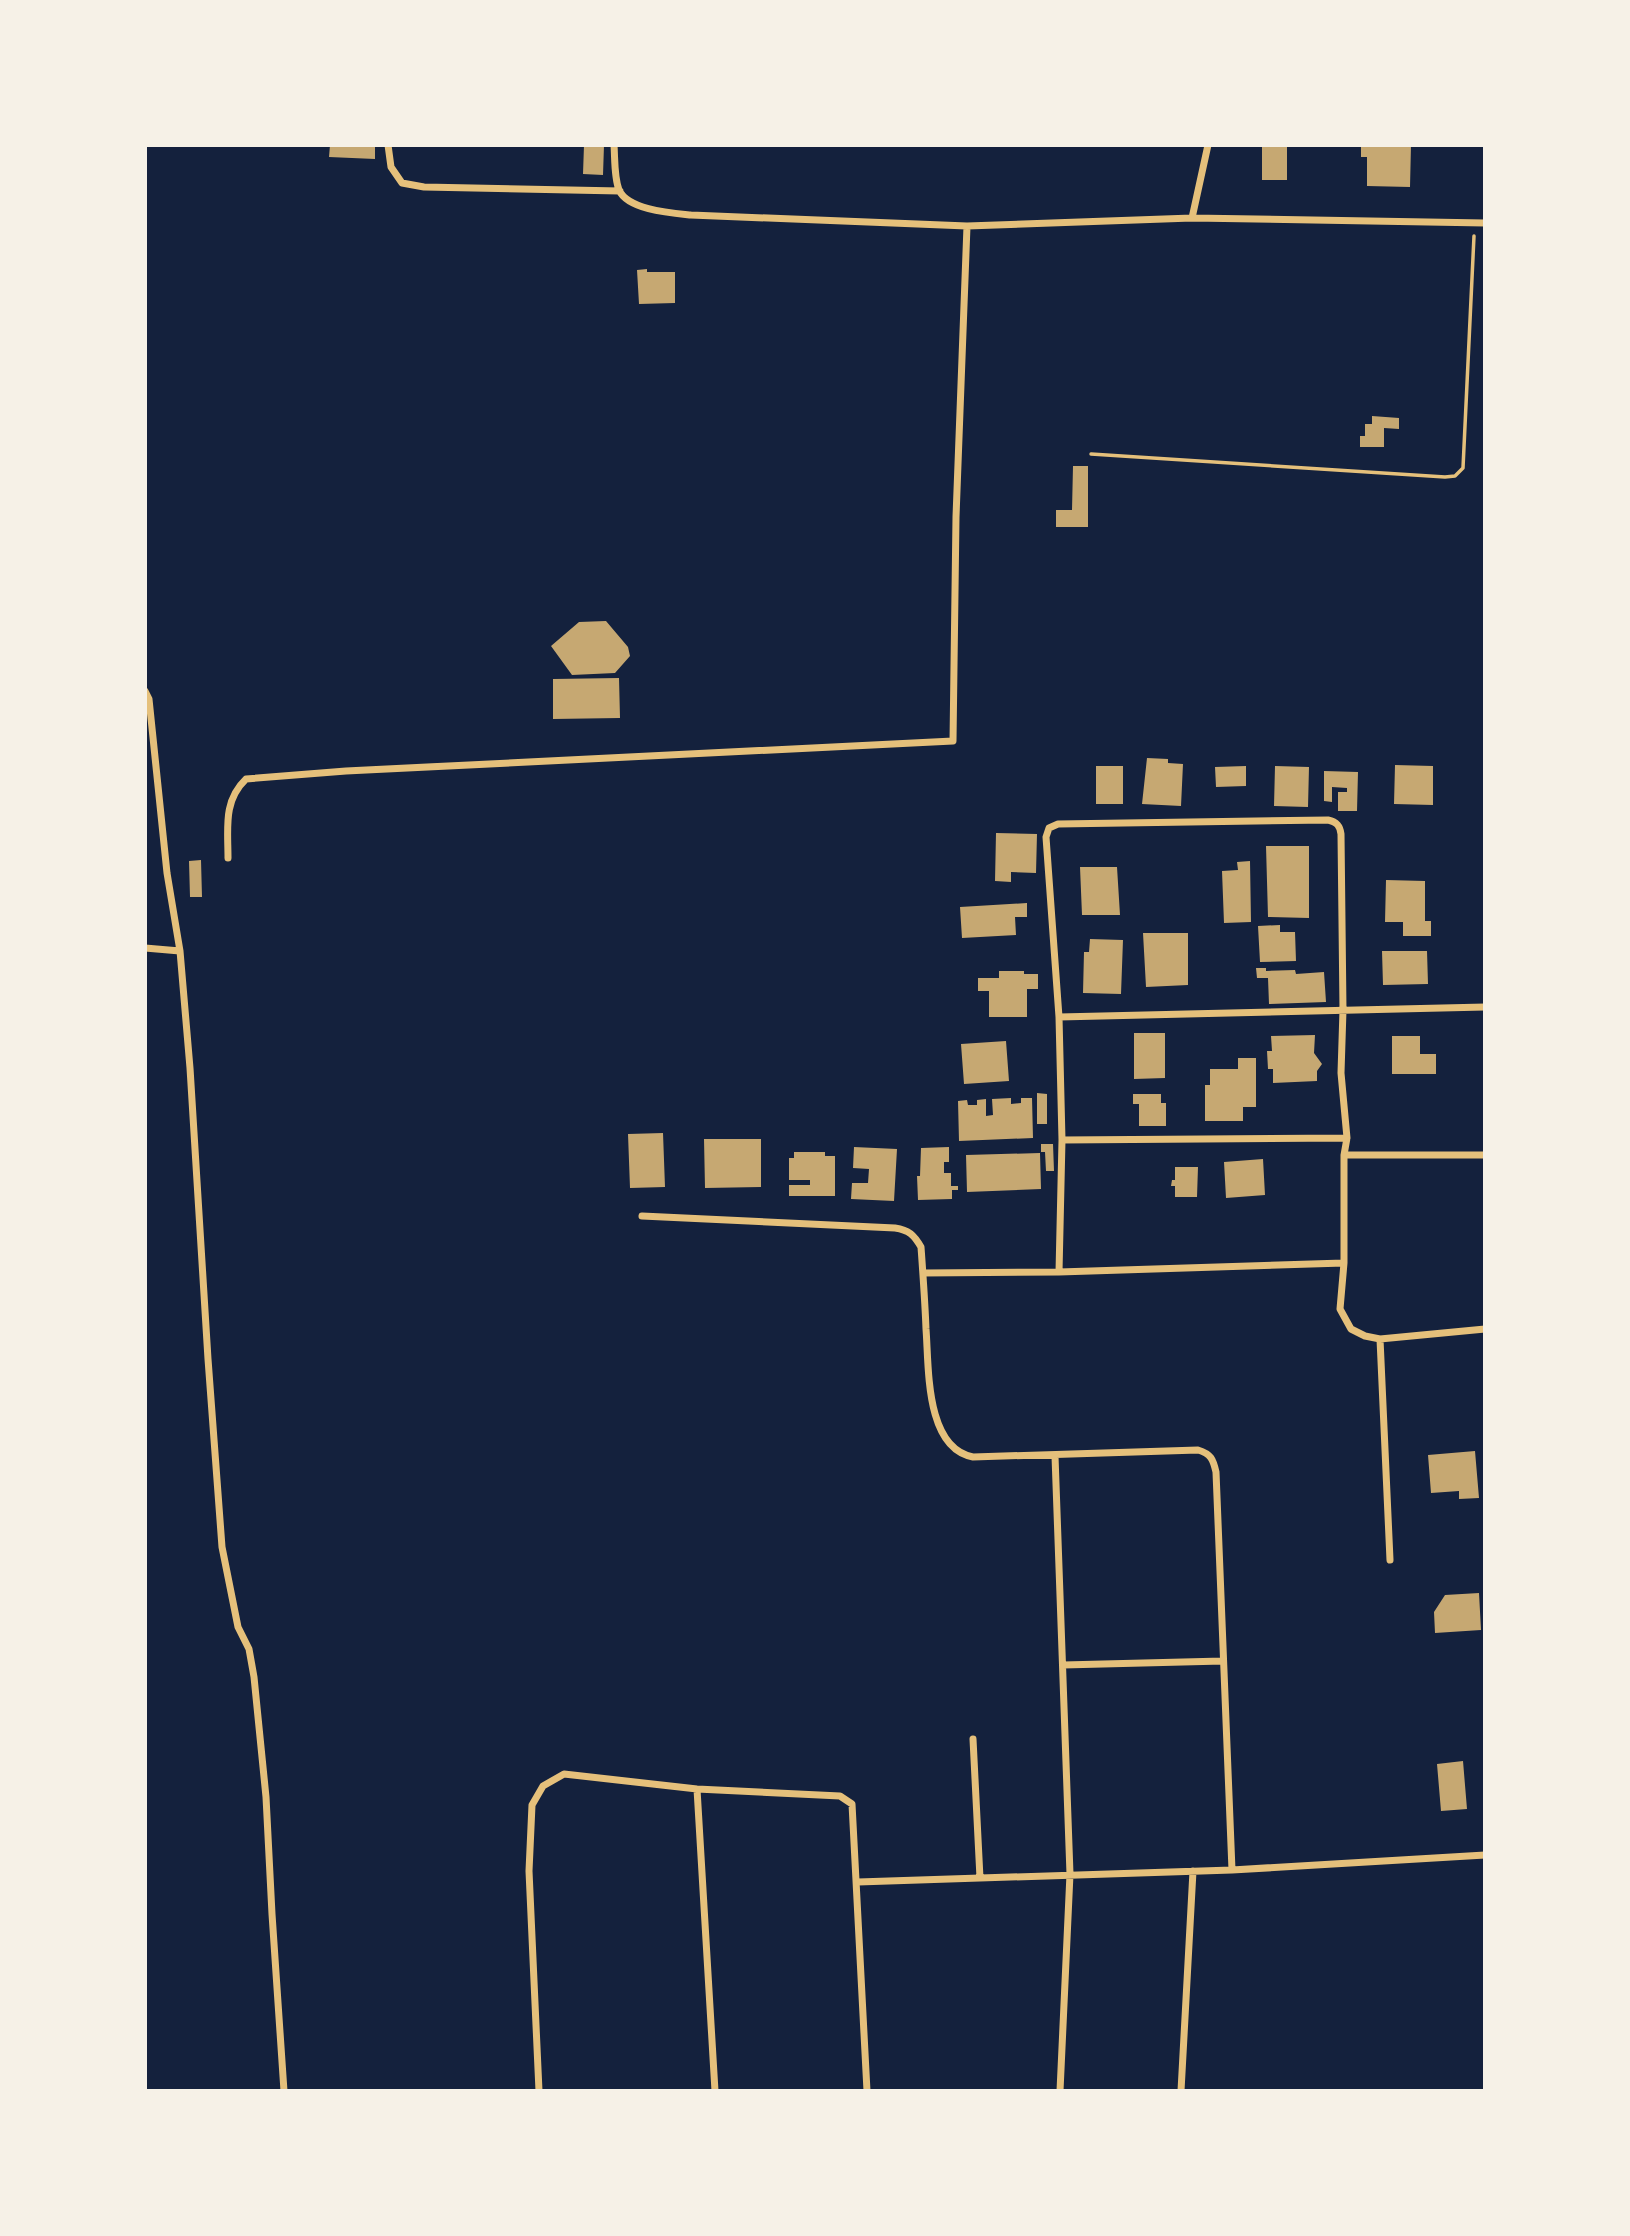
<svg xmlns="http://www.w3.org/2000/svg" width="1630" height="2236" font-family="Bitter,serif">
<rect width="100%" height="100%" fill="#14213d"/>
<path fill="#c6a872" d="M330,145H375V159L329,157Z
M584,145H604L603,175L583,174Z
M1262,145L1287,146V180H1262Z
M1361,145H1411L1410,187L1367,186V157H1361Z
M647,269V272H675V303L639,304L637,270Z
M1372,416L1399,418V429L1384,428V447H1360V436H1365V424H1372Z
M1073,466H1088V527H1056V510H1072Z
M606,621L628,647L630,656L615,673L572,675L551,646L579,622Z
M619,678L620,718L553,719V679Z
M1147,758L1168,759V763L1183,764L1181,806L1142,804Z
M1395,765L1433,766V805L1394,804Z
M1096,766H1123V804H1096Z
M1246,766V786L1216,787L1215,767Z
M1275,766L1309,767L1308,807L1274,806Z
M1324,771L1358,772L1357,811H1338V792H1347V788L1332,787V802L1324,801Z
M996,833L1037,834L1036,873L1011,872V882L995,881Z
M1266,846H1309V918L1268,917Z
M201,860L202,897H190L189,861Z
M1250,861L1251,922L1224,923L1222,871L1238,870L1237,862Z
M1080,867H1117L1120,915H1082Z
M1386,880L1425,881V921H1431V936H1403V922H1385Z
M1027,903V917H1015L1016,935L962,938L960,907Z
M1280,925V932H1295L1296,961L1260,962L1258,926Z
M1143,933H1188V985L1146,987Z
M1090,939L1123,940L1121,994L1083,993L1084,952H1089Z
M1382,951H1427L1428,984L1383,985Z
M1256,968H1266V971L1295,970L1296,974L1324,972L1326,1002L1269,1004L1268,978H1257Z
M999,971H1024V974H1038V989H1027V1017H989V991H978V978H999Z
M1134,1033H1165V1078L1134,1079Z
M1315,1035L1314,1053L1322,1064L1317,1071V1081L1273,1083V1069H1268L1267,1051H1272L1271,1036Z
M1392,1036H1420V1054H1436V1074H1392Z
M1006,1041L1009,1081L964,1084L961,1044Z
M1238,1058H1256V1107H1243V1121H1205V1085H1210V1069H1238Z
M1037,1093L1047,1094V1124H1037Z
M1133,1094H1161V1103H1166V1126H1139V1104H1133Z
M1011,1098V1104L1021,1103V1098H1032L1033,1138L959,1141L958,1101L967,1100L968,1105H977V1100L986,1099V1116L993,1115L992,1099Z
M663,1133L665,1187L630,1188L628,1134Z
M704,1139H761V1187L705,1188Z
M1041,1144H1053L1054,1171H1046L1045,1152H1041Z
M854,1147L897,1149L894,1201L851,1199L852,1183H868L869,1169L853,1168Z
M949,1147V1162H944V1173H951V1186H958V1190H952V1199L918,1200L917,1176H920L921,1148Z
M794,1152H825V1156H835V1196H789V1185H810V1180H789V1158H794Z
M1040,1153L1041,1189L967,1192L966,1155Z
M1263,1159L1265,1195L1226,1198L1224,1162Z
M1175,1167H1198L1197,1197H1175V1186H1171L1172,1180H1175Z
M1475,1451L1479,1498L1459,1499V1491L1431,1493L1428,1455Z
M1479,1593L1481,1630L1435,1633L1434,1612L1445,1595Z
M1463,1761L1467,1809L1441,1811L1437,1764Z"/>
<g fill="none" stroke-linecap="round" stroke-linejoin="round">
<path stroke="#e5c07b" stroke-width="3.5" d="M1091,454L1445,477L1455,476L1463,468L1474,236"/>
<path stroke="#e5c07b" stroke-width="7" d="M388,145L391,167L402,183L424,187L620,191
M614,145C615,159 614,177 619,190C628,210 671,213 691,215L967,226L1192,218L1485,223
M1192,218L1208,145
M145,691L149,699L167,873L180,951L190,1068L208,1359L222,1547L238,1627L249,1649L254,1677L266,1797L272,1914L284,2091
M228,858C228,828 223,801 246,779L346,771L953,741L956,517L967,226
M145,948L180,951
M1059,1017L1485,1007
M1062,1140L1347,1138
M1344,1155H1485
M642,1216L895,1228C909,1230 914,1235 921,1247C923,1275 925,1302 926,1329C929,1367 925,1448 973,1457L1198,1450C1211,1454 1213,1459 1216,1472L1232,1870
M1059,1272L1062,1140L1059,1017L1046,837L1049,828L1058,824L1328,820C1337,822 1340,826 1341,834L1343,1010L1341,1073L1347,1138L1344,1155V1263L1340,1309L1351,1329L1365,1336L1380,1339L1485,1329
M923,1273L1059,1272L1344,1263
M1380,1339L1390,1560
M1055,1456L1070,1874L1060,2091
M1063,1665L1223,1661
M973,1739L980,1878
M697,1789L715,2091
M858,1882L1232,1870L1485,1855
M539,2091L529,1871L532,1805L543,1786L564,1774L697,1789L840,1796L852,1804L867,2091
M1181,2091L1193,1871"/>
</g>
<rect width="1630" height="2236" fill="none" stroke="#f6f1e7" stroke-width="294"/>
</svg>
